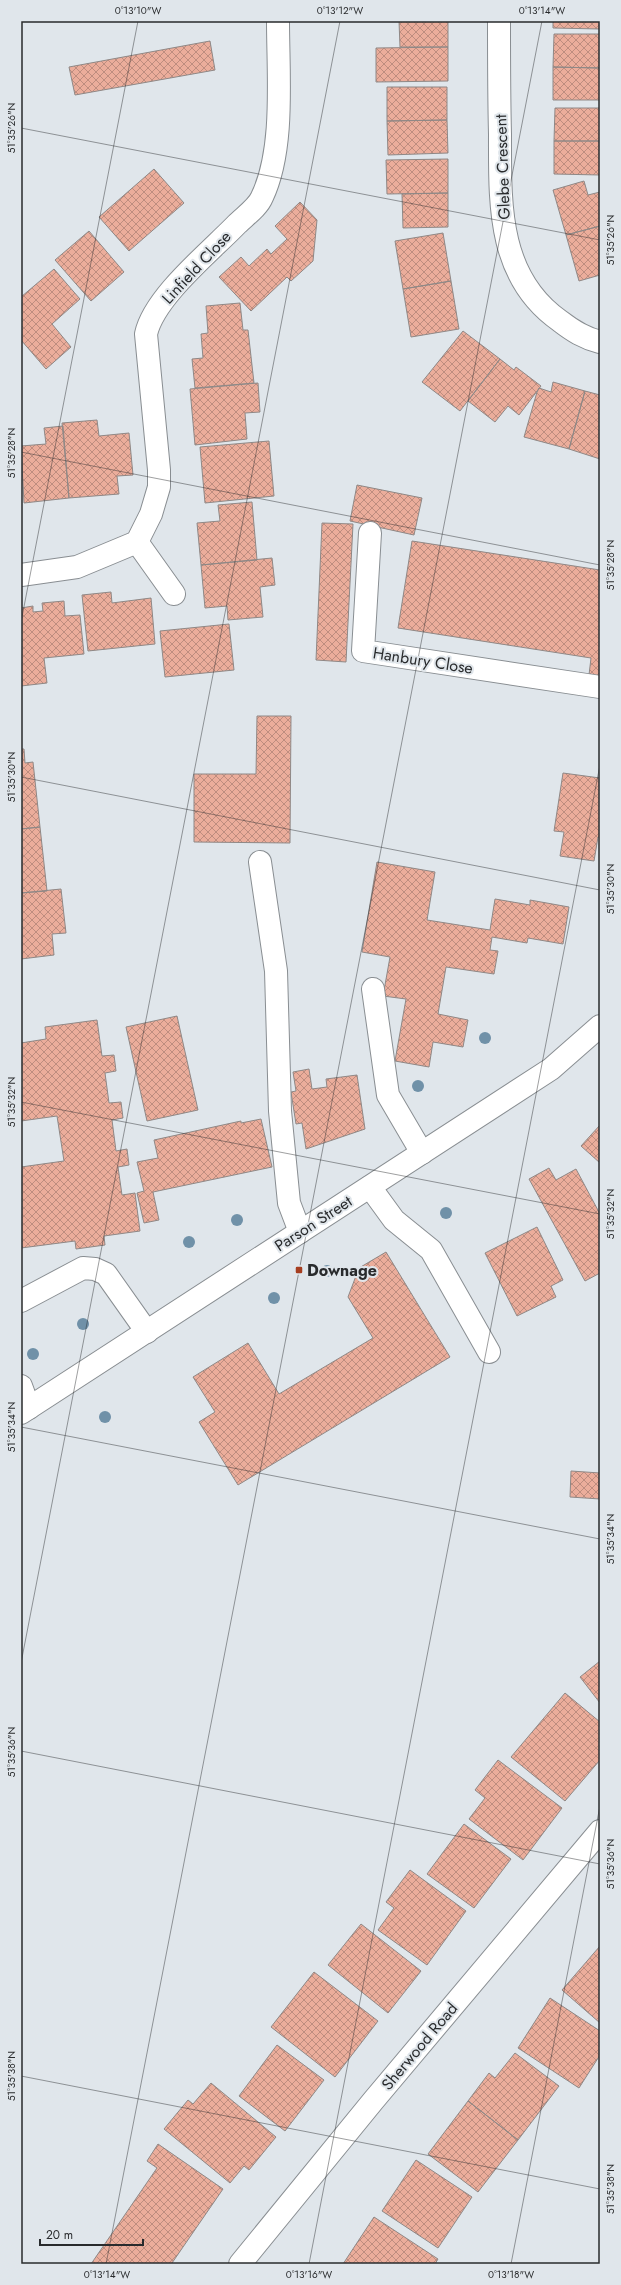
<svg xmlns="http://www.w3.org/2000/svg" width="621" height="2285" font-family="Jost,sans-serif">
<defs>
<pattern id="building-cross-hatch" width="8" height="8" patternUnits="userSpaceOnUse"><rect width="8" height="8" fill="#ebad9b"/><path d="M0 0l8 8M0 8l8-8" fill="none" stroke="#be8d7f"/></pattern>
</defs>
<rect width="100%" height="100%" fill="#e0e6eb"/>
<path fill="url(#building-cross-hatch)" stroke="#8f8886" d="M399,21H448V47H400Z
M553,21H600V29L553,28Z
M554,34H600V68L553,67Z
M210,41L215,70L75,95L69,67Z
M448,47V81L376,82V48Z
M553,67L600,68V100H553Z
M387,87H447V120L387,121Z
M555,108H600V141H554Z
M447,120L448,153L388,155L387,121Z
M554,141H600V175L554,174Z
M448,159V193L387,194L386,160Z
M154,169L184,203L129,251L99,217Z
M584,181L588,195L600,192V226L566,235L553,190Z
M448,193V227L403,228L402,194Z
M300,202L317,220L313,261L291,281L287,277L251,311L219,277L241,257L249,266L267,249L271,254L287,239L275,226Z
M600,226V275L579,281L566,235Z
M89,231L124,272L91,301L55,260Z
M443,233L451,281L403,289L395,241Z
M54,269L80,299L52,324L71,347L46,369L21,340V297Z
M451,281L459,329L411,337L403,289Z
M240,303L243,330H248L254,383L195,388L192,359L203,358L201,334L208,333L206,306Z
M463,331L500,359L460,411L422,382Z
M500,359L514,370L516,367L541,386L519,415L508,406L495,422L468,401Z
M553,382L585,391L569,449L524,437L537,392L539,388L551,392Z
M258,383L260,412L245,413L247,439L195,445L190,389Z
M585,391L600,395V459L569,449Z
M97,420L99,436L129,433L133,475L117,476L119,494L69,498L62,423Z
M63,426L69,498L24,503L21,446L46,444L44,428Z
M269,441L274,496L205,503L200,447Z
M357,485L422,498L414,535L350,521Z
M252,502L257,560L201,565L197,523L220,521L218,505Z
M322,523L353,524L346,662L316,660Z
M412,541L600,570V677L589,675L591,658L398,628Z
M272,558L275,585L260,587L263,617L228,620L227,606L205,608L201,565Z
M111,592L112,603L151,598L155,644L88,651L82,595Z
M64,601L65,616L80,615L84,654L44,658L47,683L21,686V608L33,606V612L43,611L42,603Z
M229,624L234,670L165,677L160,631Z
M257,716H291L290,843L194,842V774H256Z
M21,749H24L25,763L33,762L40,827L21,829Z
M563,773L600,778V837H598L594,861L560,856L564,832L554,831Z
M40,827L47,891L21,893V829Z
M377,862L435,872L427,920L490,930L495,899L530,905V900L569,907L563,944L528,938L527,943L492,937L490,950L498,951L494,974L446,967L438,1014L468,1020L463,1047L433,1042L429,1067L395,1061L406,999L383,996L390,957L362,952Z
M61,889L66,933L52,934L54,955L21,959V893Z
M177,1016L198,1110L147,1121L126,1027Z
M97,1020L102,1056L114,1055L116,1071L105,1073L109,1103L121,1102L123,1118L112,1120L116,1151L127,1149L129,1165L118,1167L122,1195L135,1193L140,1231L104,1236L105,1245L76,1249L75,1241L21,1248V1167L64,1161L57,1116L21,1121V1043L46,1039L45,1027Z
M309,1069L312,1089L327,1087L326,1079L357,1075L365,1129L306,1149L302,1123L296,1124L291,1092L296,1091L293,1072Z
M261,1119L272,1167L153,1192L159,1220L144,1223L137,1193L144,1191L137,1162L158,1158L154,1140L241,1121V1123Z
M600,1125V1163L581,1146Z
M549,1168L556,1180L576,1169L600,1214V1273L585,1281L529,1179Z
M537,1227L563,1280L551,1286L556,1297L517,1316L485,1253Z
M386,1252L450,1357L238,1485L199,1422L215,1412L193,1377L248,1343L279,1394L373,1338L348,1297L359,1268Z
M571,1471L600,1473V1499L570,1497Z
M600,1661V1703L580,1677Z
M565,1693L600,1722V1760L565,1801L511,1757Z
M498,1760L562,1808L523,1860L469,1819L485,1798L475,1790Z
M464,1824L511,1859L474,1908L427,1874Z
M410,1870L466,1911L427,1965L378,1930L394,1908L386,1902Z
M361,1924L421,1971L388,2013L328,1965Z
M600,1946V2023L562,1990Z
M314,1972L378,2021L335,2077L271,2027Z
M550,1998L600,2031V2055L579,2088L518,2048Z
M277,2045L324,2080L285,2131L239,2096Z
M515,2053L559,2086L518,2140L468,2101L489,2073L495,2078Z
M211,2083L276,2137L249,2170L244,2166L230,2183L164,2129L188,2100L193,2104Z
M468,2101L518,2140L478,2192L428,2154Z
M158,2144L223,2189L172,2263L174,2264H91L157,2168L147,2161Z
M416,2160L472,2197L438,2248L382,2211Z
M374,2217L438,2259L435,2264H343Z"/>
<g fill="none" stroke-linecap="round" stroke-linejoin="round">
<g stroke="#898e92" stroke-width="24">
<path id="minor" d="M499,21C499,59 499,96 500,134C500,203 497,277 560,321C573,331 584,338 600,342
M370,533L363,651L600,687
M137,542L174,594
M21,575L77,567L137,542L151,514L159,487V470L146,334C154,297 210,252 237,224C245,216 258,207 262,197C285,149 278,75 278,21
M260,862L276,971L280,1111L289,1203L300,1232
M373,989L388,1095L422,1153
M370,1187L394,1220L431,1250L489,1352
M21,1301L83,1268L95,1269L106,1274L147,1332
M21,1386L29,1408
M240,2264L373,2101L600,1831"/>
</g>
<g stroke="#898e92" stroke-width="24">
<path id="major" d="M21,1413L551,1069L600,1026"/>
</g>
<use href="#minor" stroke="#fff" stroke-width="22"/>
<use href="#major" stroke="#fff" stroke-width="22"/>
</g>
<g fill="#7091a8">
<circle cx="485" cy="1038" r="6"/>
<circle cx="418" cy="1086" r="6"/>
<circle cx="446" cy="1213" r="6"/>
<circle cx="237" cy="1220" r="6"/>
<circle cx="189" cy="1242" r="6"/>
<circle cx="327" cy="1271" r="6"/>
<circle cx="274" cy="1298" r="6"/>
<circle cx="83" cy="1324" r="6"/>
<circle cx="33" cy="1354" r="6"/>
<circle cx="105" cy="1417" r="6"/>
</g>
<path fill="none" stroke="#292b2d" stroke-width="1" stroke-opacity="0.45" d="M21,128L600,240M21,452L600,565M21,622L138,21M21,777L600,890M21,1102L600,1214M21,1427L600,1539M21,1663L340,21M21,1751L600,1864M21,2076L600,2189M106,2264L542,21M309,2264L600,765M511,2264L600,1806"/>
<rect fill="#a63e20" stroke="#e0e6eb" stroke-width="1.5" x="295" y="1266" width="8" height="8" rx="2"/>
<g text-anchor="middle" stroke-width="4" stroke-linejoin="round" paint-order="stroke">
<g font-size="16" fill="#292b2d" stroke="#e0e6eb">
<text transform="translate(502 167) rotate(-92)" y="6">Glebe Crescent</text>
<text transform="translate(196 267) rotate(-47)" y="6">Linfield Close</text>
<text transform="translate(423 660) rotate(9)" y="6">Hanbury Close</text>
<text transform="translate(313 1223) rotate(-33)" y="6">Parson Street</text>
<text transform="translate(419 2046) rotate(-50)" y="6">Sherwood Road</text>
</g>
<g font-size="16" font-weight="bold" fill="#292b2d" stroke="#e0e6eb" text-anchor="start">
<text x="307" y="1276">Downage</text>
</g>
</g>
<rect width="621" height="2285" fill="none" stroke="#e0e6eb" stroke-width="44"/>
<path d="M40 2239v6h103v-6" fill="none" stroke="#292b2d" stroke-width="2"/>
<text x="46" y="2239" font-size="12" fill="#292b2d" stroke="#e0e6eb" stroke-width="3" paint-order="stroke">20 m</text>
<rect x="22" y="22" width="577" height="2241" fill="none" stroke="#292b2d" stroke-width="1.5"/>
<g font-size="10" text-anchor="middle" fill="#292b2d">
<text x="138" y="14">0°13'10"W</text>
<text x="340" y="14">0°13'12"W</text>
<text x="542" y="14">0°13'14"W</text>
<text transform="translate(11 128) rotate(-90)" y="4">51°35'26"N</text>
<text transform="translate(610 240) rotate(-90)" y="4">51°35'26"N</text>
<text transform="translate(11 453) rotate(-90)" y="4">51°35'28"N</text>
<text transform="translate(610 565) rotate(-90)" y="4">51°35'28"N</text>
<text transform="translate(11 777) rotate(-90)" y="4">51°35'30"N</text>
<text transform="translate(610 889) rotate(-90)" y="4">51°35'30"N</text>
<text transform="translate(11 1102) rotate(-90)" y="4">51°35'32"N</text>
<text transform="translate(610 1214) rotate(-90)" y="4">51°35'32"N</text>
<text transform="translate(11 1427) rotate(-90)" y="4">51°35'34"N</text>
<text transform="translate(610 1539) rotate(-90)" y="4">51°35'34"N</text>
<text transform="translate(11 1752) rotate(-90)" y="4">51°35'36"N</text>
<text transform="translate(610 1864) rotate(-90)" y="4">51°35'36"N</text>
<text transform="translate(11 2076) rotate(-90)" y="4">51°35'38"N</text>
<text transform="translate(610 2189) rotate(-90)" y="4">51°35'38"N</text>
<text x="107" y="2278">0°13'14"W</text>
<text x="309" y="2278">0°13'16"W</text>
<text x="511" y="2278">0°13'18"W</text>
</g>
</svg>
